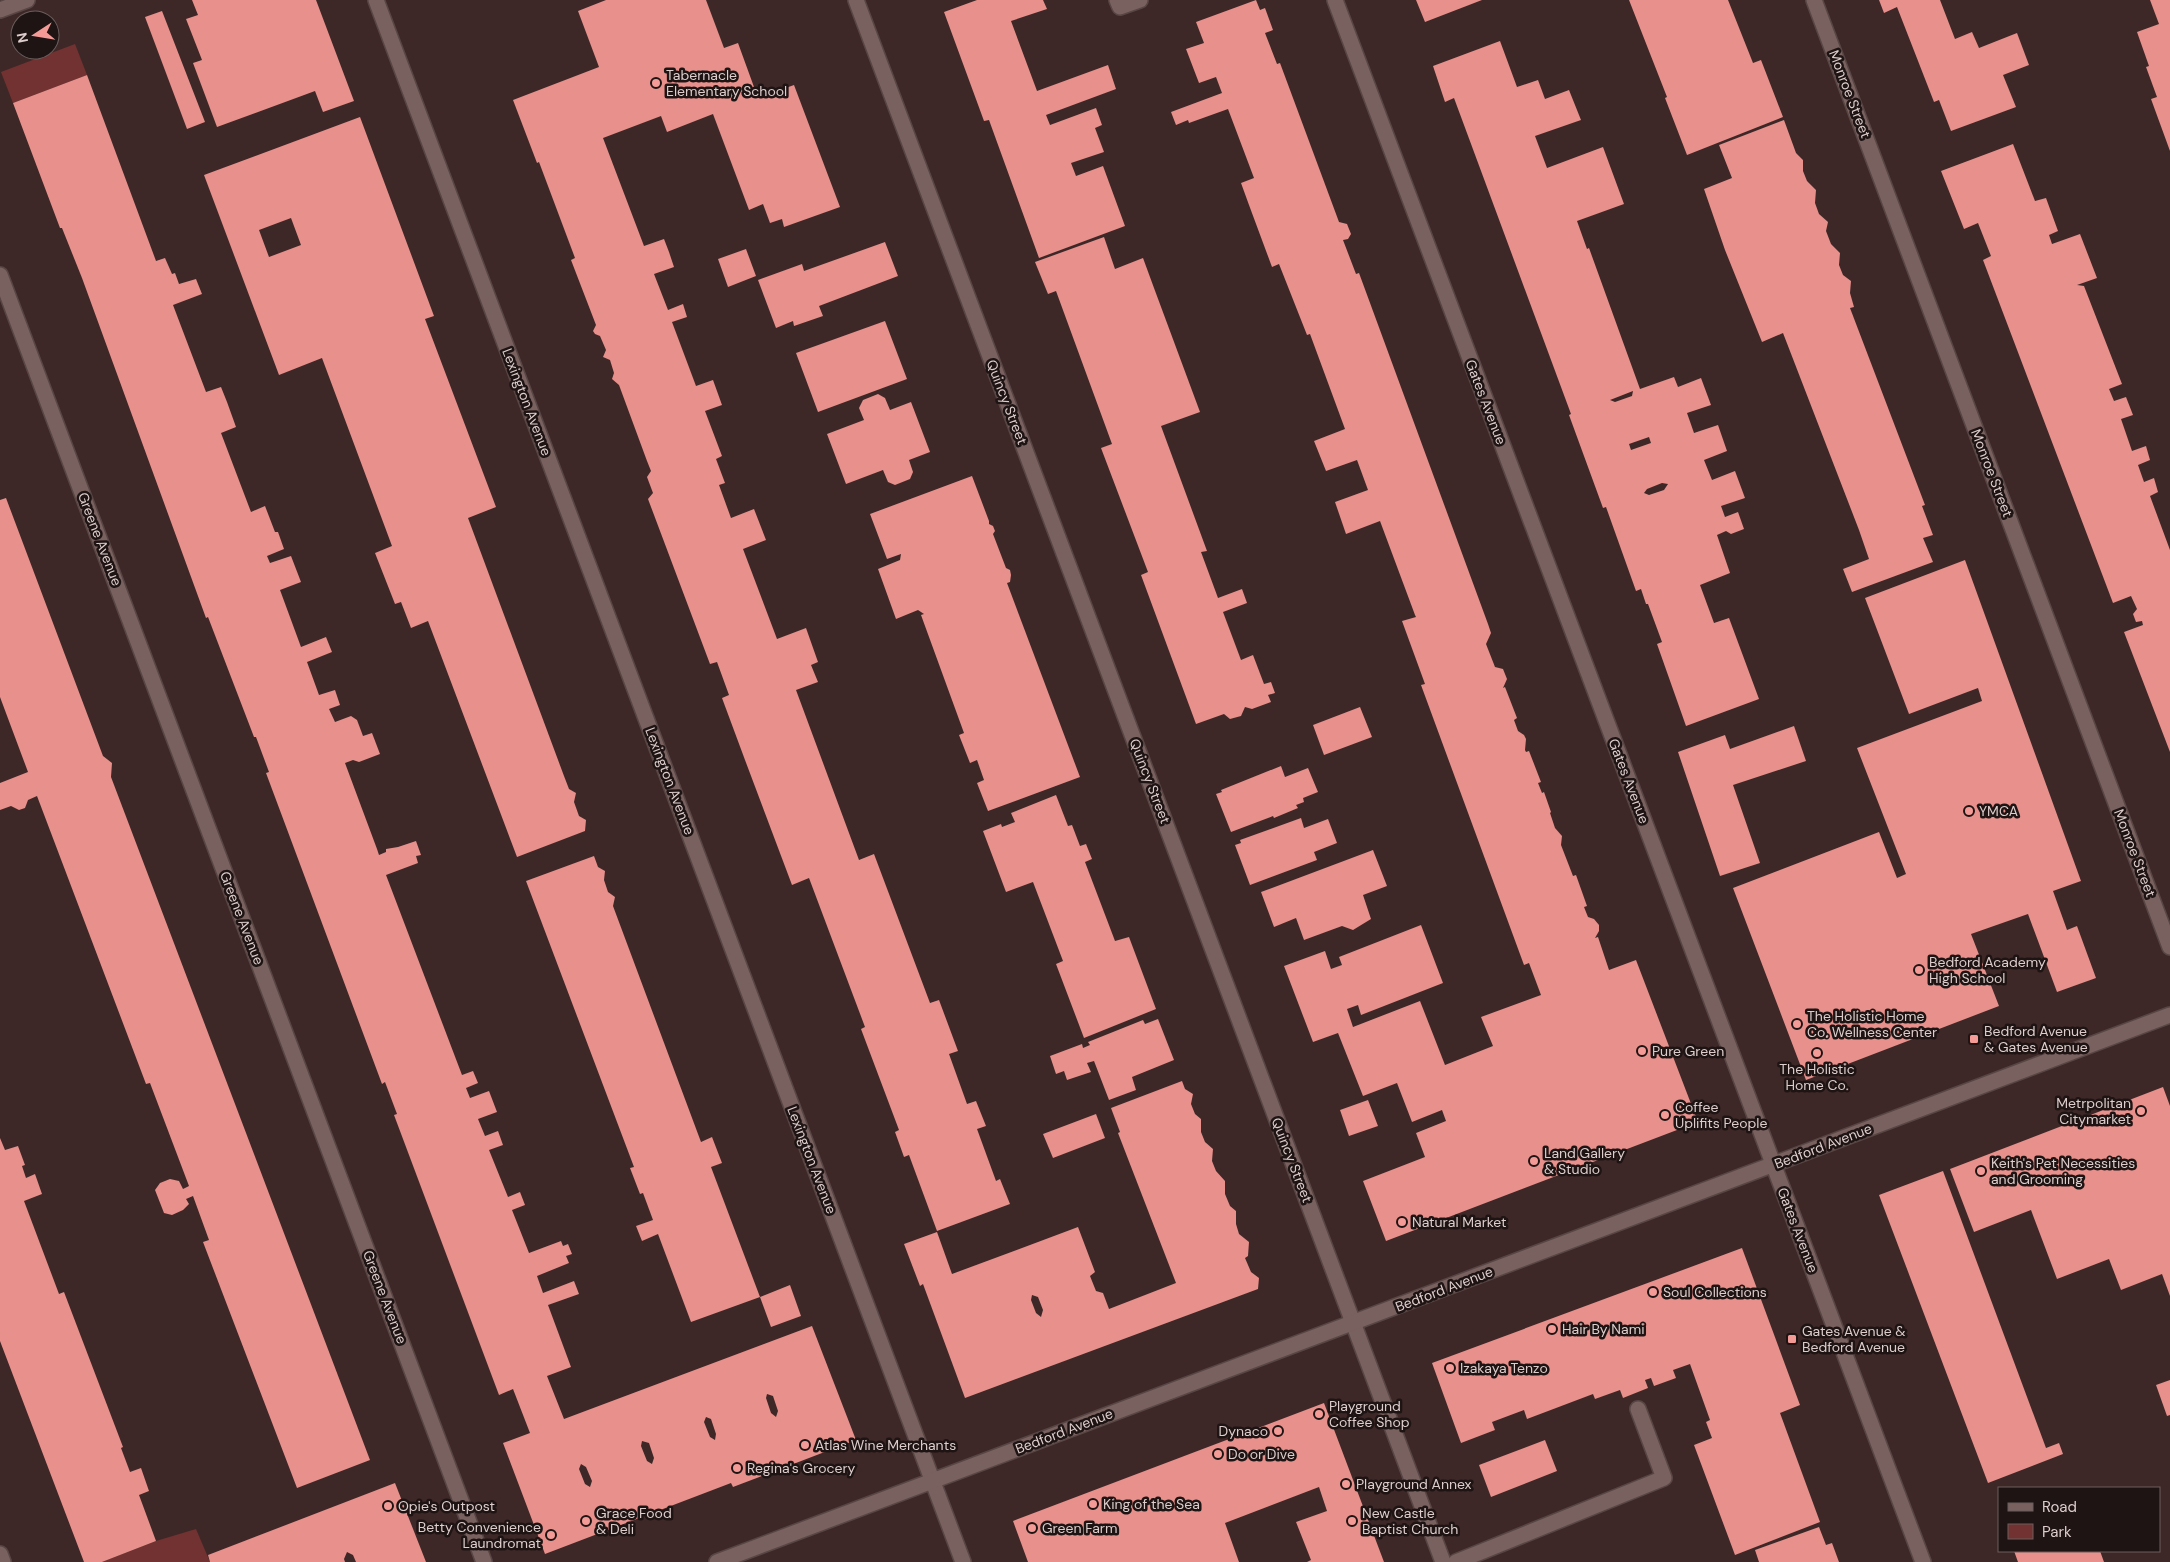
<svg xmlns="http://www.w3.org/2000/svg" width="2170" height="1562" font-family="'DM Sans',sans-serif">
<rect width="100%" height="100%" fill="#3e2827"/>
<path fill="#723231" d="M75,44L87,75L13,103L1,72Z
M196,1529L210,1562H102L156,1541Z"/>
<path fill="#e7908c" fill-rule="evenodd" d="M192,0H316L354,101L323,112L315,91L217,127L193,63L202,60L186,19L198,15Z
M606,0H706L724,48L738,43L758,98L794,85L840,207L784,227L782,219L770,223L763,204L749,210L713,114L667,132L661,116L603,138L644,246L664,239L669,252L674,267L654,274L668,310L683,304L687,317L672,322L696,386L713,380L722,405L705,411L722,456L716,459L725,483L719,485L731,518L754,509L766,540L743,549L777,639L806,628L818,662L811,665L818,682L796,690L859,860L874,854L930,1003L939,1000L958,1051L949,1054L967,1104L976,1101L986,1126L977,1129L996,1181L1000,1179L1010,1204L937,1231L909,1155L904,1157L895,1132L899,1130L861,1029L865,1027L809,878L792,885L745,760L722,698L729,695L717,662L710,664L648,499L653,493L647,477L651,471L647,461L619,385L612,379L614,373L610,360L603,357L606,350L600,336L595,334L593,331L596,325L571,260L575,258L539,162L537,163L513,100L599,67L578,11Z
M977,0H1043L1047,9L1011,21L1037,91L1108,65L1116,89L1046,115L1050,125L1096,108L1102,125L1095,128L1104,152L1071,163L1076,176L1103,166L1125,226L1039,258L989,120L984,121L944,12Z
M1256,0L1260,10L1265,8L1273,30L1265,33L1277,64L1280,63L1339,222L1347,224L1351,234L1348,239L1343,240L1356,274L1359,273L1488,624L1491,633L1486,644L1495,667L1503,669L1507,679L1503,688L1505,687L1517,718L1514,720L1518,731L1524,735L1526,739L1525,750L1526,752L1529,751L1541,782L1538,783L1542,793L1544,792L1551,812L1550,813L1555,828L1562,836L1561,845L1573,876L1576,875L1587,906L1584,907L1588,917L1594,919L1599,925V931L1595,938L1598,937L1609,970L1636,960L1698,1122L1386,1241L1363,1181L1425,1157L1416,1133L1446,1121L1442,1110L1412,1122L1397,1083L1363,1096L1338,1033L1313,1042L1284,966L1325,951L1331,969L1342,965L1339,957L1421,925L1443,983L1361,1015L1358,1005L1347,1009L1353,1027L1420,1001L1445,1065L1493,1046L1481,1017L1541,995L1529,963L1524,965L1421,685L1425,684L1402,621L1416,617L1415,615L1380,521L1346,534L1335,502L1368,490L1357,460L1326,471L1314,441L1345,429L1310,334L1307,335L1279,264L1272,267L1249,205L1241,183L1254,178L1228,109L1189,123L1188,120L1176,125L1171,112L1222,93L1216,77L1199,83L1186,49L1204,43L1196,22Z
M1416,0H1482L1425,22Z
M1629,0H1728L1753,63L1761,60L1783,117L1687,155L1665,98L1667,97Z
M1879,0H1940L1955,39L1972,32L1979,48L2017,33L2029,65L2003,75L2016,107L1951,131L1939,100L1934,102L1897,7L1884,13Z
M2150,0H2170V151L2151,99L2157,97L2146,67L2149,66L2137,32L2159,24Z
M162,11L205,122L187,129L145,17Z
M1500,41L1517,87L1538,80L1545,99L1569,90L1581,120L1535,136L1547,168L1603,147L1624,204L1577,221L1587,249L1589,248L1640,389L1674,377L1678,387L1701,378L1711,405L1687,413L1694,433L1718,425L1727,451L1704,460L1712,480L1735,471L1745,498L1721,506L1725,517L1738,512L1744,529L1731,534L1726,531L1717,535L1730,573L1700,585L1714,623L1729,618L1759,699L1686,726L1657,644L1662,642L1648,604H1646L1641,589L1636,591L1606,507L1603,508L1569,415L1571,414L1454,98L1445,102L1433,66ZM1633,391L1632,396L1615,402L1610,400ZM1649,437L1651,443L1631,450L1629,444ZM1662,483L1668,484L1664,490L1649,495L1644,493L1647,489Z
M87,75L156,261L165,258L172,274L175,273L179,284L196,279L202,294L173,305L206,392L221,387L227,402L236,427L221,433L251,512L265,506L275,532H278L284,549L267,556L270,563L291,556L301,582L280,590L301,647L326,637L332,652L307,662L319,695L335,690L340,705L329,709L335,722L351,716L357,720L363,736L372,733L380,754L359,762L353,760L345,763L377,849L379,855L386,852V849L398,847L416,841L421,855L416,856L418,863L386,875L462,1075L473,1071L478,1083L466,1088L470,1098L489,1091L497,1112L478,1119L485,1136L498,1131L503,1145L489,1150L508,1197L520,1192L525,1205L512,1210L529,1253L561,1241L563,1246L568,1244L572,1254L566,1256L569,1263L537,1276L543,1293L574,1281L579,1294L548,1305L571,1367L547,1376L564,1419L812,1326L856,1440L733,1487L731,1483L545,1554L503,1443L530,1433L513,1389L499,1395L394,1115L397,1114L385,1082L382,1084L266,773L269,772L256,737H254L208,617L206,618L82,278L62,228H60L13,103ZM767,1394L773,1396L778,1411L776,1417L771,1413L766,1398ZM706,1417L711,1419L716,1434L715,1440L710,1437L704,1422ZM642,1441L649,1443L654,1458L652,1464L647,1461L641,1446ZM581,1464L586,1467L592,1481L590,1487L585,1484L579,1469Z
M360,117L434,316L425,319L496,507L468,518L564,776L569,789L576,793L574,802L579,816L586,820L585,831L517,857L428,621L411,628L401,602L395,604L375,553L392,546L322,358L279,375L204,175ZM291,218L301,245L269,257L259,230Z
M1784,120L1796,153L1803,160V171L1807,181L1816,190L1815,203L1819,214L1828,222L1826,231L1831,244L1840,253L1839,265L1843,275L1851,281L1850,293L1854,307L1850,308L1925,505L1922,506L1933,535L1923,538L1933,562L1852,592L1843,569L1869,559L1859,530L1783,333L1762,342L1725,250L1704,189L1732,178L1719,145Z
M2013,144L2035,201L2046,198L2058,231L2049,235L2052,244L2080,234L2097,278L2077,285L2084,286L2122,384L2109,389L2114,401L2126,397L2133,415L2121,419L2132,451L2146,446L2150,460L2138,465L2144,482L2154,478L2158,492L2150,496L2170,550V752L2124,632L2143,625L2142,621L2136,622L2133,614L2137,609L2131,596L2113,603L1983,260L1991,256L1978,223L1964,229L1941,171Z
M1104,237L1115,269L1143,258L1154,288L1200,412L1161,426L1207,551L1201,552L1218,598L1242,589L1247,603L1223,612L1241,660L1253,655L1264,684L1271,682L1275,693L1268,695L1271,702L1252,709L1245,707L1241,716L1230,719L1224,714L1196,724L1141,575L1148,572L1101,448L1112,444L1056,291L1048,294L1035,262Z
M885,242L898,276L819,306L823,316L794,326L793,321L776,328L758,280L802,264L804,271Z
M746,249L756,276L728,287L718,259Z
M885,321L907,379L818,412L796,353Z
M878,394L885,398L890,410L911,402L930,452L909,460L913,472L910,479L895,485L888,482L883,470L846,484L827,434L864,420L859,408L863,400Z
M972,476L989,521V524L993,526L995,531L993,534L1006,568L1010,570L1011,575L1010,582L1007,583L1080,777L988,811L977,783L984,780L977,760L970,763L959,735L964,733L921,615L924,614L918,610L896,619L878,569L900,560L901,554L887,559L870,514Z
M6,498L103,756L112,763L111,777L370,1460L297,1488L203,1242L209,1240L193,1196L186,1199L189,1204L183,1210L172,1215L164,1213L155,1190L160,1183L170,1179L179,1181L183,1189L189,1186L150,1083L146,1084L37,796L28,800L25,808L19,810L11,806L0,810V783L28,772L0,697V500Z
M1965,560L2081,881L2053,891L2067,930L2077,926L2096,978L2057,992L2028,914L1971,934L1999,1006L1806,1080L1733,888L1879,832L1897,878L1906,874L1857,748L1982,701L1978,688L1909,714L1865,598Z
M1360,707L1372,737L1324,755L1313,725Z
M1794,726L1806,761L1733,785L1760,863L1720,876L1678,752L1725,735L1730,749Z
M1281,766L1285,777L1308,768L1318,792L1303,798L1304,802L1296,805L1298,808L1274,818L1273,816L1231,832L1216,794L1222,792L1221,790Z
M1056,795L1068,826L1072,825L1080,846L1086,844L1092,859L1085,862L1115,941L1129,937L1156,1009L1084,1038L1056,964L1063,961L1033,882L1006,892L983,831L1001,824L1002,827L1015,822L1011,813Z
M1301,818L1304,828L1328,819L1337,843L1314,852L1317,860L1250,885L1235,845L1241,843L1240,840Z
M1373,850L1387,886L1363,895L1371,919L1353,930L1342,926L1304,940L1296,918L1274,927L1261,892Z
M594,856L598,867L605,871L604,880L608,892L615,897L613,906L701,1142L712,1137L722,1163L711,1167L760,1297L691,1322L658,1234L642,1241L636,1226L653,1220L643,1193L640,1194L630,1168L634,1167L526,881Z
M1158,1019L1174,1060L1132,1077L1136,1090L1109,1100L1094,1061L1087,1063L1091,1072L1067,1080L1064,1071L1056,1074L1050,1056L1082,1044L1083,1048L1090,1045L1088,1042L1143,1020L1145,1024Z
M1182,1081L1185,1089L1193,1094L1191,1104L1195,1114L1201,1119V1132L1205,1142L1213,1149L1212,1161L1216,1171L1225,1181V1194L1230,1206L1236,1211V1224L1239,1234L1249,1242L1248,1256L1245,1258L1251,1272L1259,1278L1258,1289L965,1398L923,1284L920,1286L904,1244L937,1232L952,1274L1078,1227L1095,1272L1090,1276L1096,1291L1103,1293L1109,1309L1176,1283L1118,1133L1120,1132L1111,1108ZM1032,1295L1038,1297L1043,1310L1041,1317L1036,1313L1031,1300Z
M2163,1087L2170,1106V1296L2162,1274L2121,1290L2109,1259L2057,1279L2031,1210L1974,1232L1950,1169Z
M1368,1100L1378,1126L1349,1136L1340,1110Z
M1096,1114L1105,1138L1053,1158L1043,1134Z
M0,1138L5,1150L18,1146L25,1165L22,1166L26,1178L35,1174L42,1194L24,1201L59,1294L64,1292L123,1447L121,1448L130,1472L141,1468L149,1491L139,1495L156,1541L102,1562H84L0,1341Z
M1943,1171L2046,1448L2059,1443L2063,1454L1988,1483L1879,1195Z
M1742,1248L1800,1405L1780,1413L1820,1522L1735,1555L1694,1445L1712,1438L1706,1422L1710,1420L1690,1364L1673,1370L1676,1378L1654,1386L1651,1378L1645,1380L1648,1388L1623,1398L1620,1390L1595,1399L1593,1394L1527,1419L1524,1410L1492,1422L1495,1430L1461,1443L1432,1363Z
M790,1285L801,1316L771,1327L760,1297Z
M2170,1380V1415L2167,1416L2156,1385Z
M1324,1403L1384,1562H1307L1311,1560L1296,1522L1327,1511L1319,1487L1225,1523L1239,1562H1028L1013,1521Z
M1545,1440L1557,1471L1491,1497L1479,1465Z
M395,1483L426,1562H356L353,1555L347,1552L344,1559L345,1562H210L208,1555Z
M1819,1527L1826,1545L1832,1543L1839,1562H1759L1755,1550Z
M2014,1551H2100L2104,1562H2018Z"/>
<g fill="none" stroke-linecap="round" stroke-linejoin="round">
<g stroke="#584645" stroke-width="18">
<path id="lane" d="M1117,0L1120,7L1140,0
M1456,1562L1664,1478L1638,1409"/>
</g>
<g stroke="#584645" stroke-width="18">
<path id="street" d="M376,0L963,1562
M856,0L1443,1562
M1335,0L1923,1562
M1814,0L2170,947
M0,275L484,1562
M0,1554L3,1562"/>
</g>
<g stroke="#584645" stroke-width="18">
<path id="secondary" d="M0,10L27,0
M717,1562L2170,1015"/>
</g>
<use href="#lane" stroke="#79615f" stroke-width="15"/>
<use href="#street" stroke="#79615f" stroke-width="15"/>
<use href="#secondary" stroke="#79615f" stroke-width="15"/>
</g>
<g fill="#f59b97" stroke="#1e1413" stroke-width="2">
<circle cx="656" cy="83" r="5"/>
<circle cx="1969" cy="811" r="5"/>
<circle cx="1919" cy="970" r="5"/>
<circle cx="1797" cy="1024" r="5"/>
<rect x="1969" y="1034" width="10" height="10" rx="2.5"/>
<circle cx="1642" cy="1051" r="5"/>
<circle cx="1817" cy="1053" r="5"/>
<circle cx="2141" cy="1111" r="5"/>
<circle cx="1665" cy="1115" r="5"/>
<circle cx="1534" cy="1161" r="5"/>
<circle cx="1981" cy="1171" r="5"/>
<circle cx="1402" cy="1222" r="5"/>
<circle cx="1653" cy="1292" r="5"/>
<circle cx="1552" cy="1329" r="5"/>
<rect x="1787" y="1334" width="10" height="10" rx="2.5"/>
<circle cx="1450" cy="1368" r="5"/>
<circle cx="1319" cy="1414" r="5"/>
<circle cx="1278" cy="1431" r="5"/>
<circle cx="805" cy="1445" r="5"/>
<circle cx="1218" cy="1454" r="5"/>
<circle cx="737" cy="1468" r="5"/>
<circle cx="1346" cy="1484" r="5"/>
<circle cx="1093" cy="1504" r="5"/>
<circle cx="388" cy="1506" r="5"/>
<circle cx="586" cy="1521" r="5"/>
<circle cx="1352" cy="1521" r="5"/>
<circle cx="1032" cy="1528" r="5"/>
<circle cx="551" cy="1535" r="5"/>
</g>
<g text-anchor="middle" stroke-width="5" stroke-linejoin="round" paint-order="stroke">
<g font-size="14" fill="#ddcecd" stroke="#1e1413" text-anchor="start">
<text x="666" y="80">Tabernacle<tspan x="666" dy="16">Elementary School</tspan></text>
<text x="1979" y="816">YMCA</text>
<text x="1929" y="967">Bedford Academy<tspan x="1929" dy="16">High School</tspan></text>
<text x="1807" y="1021">The Holistic Home<tspan x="1807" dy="16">Co. Wellness Center</tspan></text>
<text x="1984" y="1036">Bedford Avenue<tspan x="1984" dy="16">&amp; Gates Avenue</tspan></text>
<text x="1652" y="1056">Pure Green</text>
<text x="1817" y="1074" text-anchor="middle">The Holistic<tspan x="1817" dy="16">Home Co.</tspan></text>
<text x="2131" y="1108" text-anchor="end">Metrpolitan<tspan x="2131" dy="16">Citymarket</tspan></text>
<text x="1675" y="1112">Coffee<tspan x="1675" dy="16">Uplifits People</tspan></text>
<text x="1544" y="1158">Land Gallery<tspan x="1544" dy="16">&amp; Studio</tspan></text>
<text x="1991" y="1168">Keith's Pet Necessities<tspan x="1991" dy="16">and Grooming</tspan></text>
<text x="1412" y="1227">Natural Market</text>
<text x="1663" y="1297">Soul Collections</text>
<text x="1562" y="1334">Hair By Nami</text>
<text x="1802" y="1336">Gates Avenue &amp;<tspan x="1802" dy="16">Bedford Avenue</tspan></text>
<text x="1460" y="1373">Izakaya Tenzo</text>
<text x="1329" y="1411">Playground<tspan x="1329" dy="16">Coffee Shop</tspan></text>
<text x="1268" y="1436" text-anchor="end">Dynaco</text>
<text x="815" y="1450">Atlas Wine Merchants</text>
<text x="1228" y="1459">Do or Dive</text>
<text x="747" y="1473">Regina's Grocery</text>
<text x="1356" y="1489">Playground Annex</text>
<text x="1103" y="1509">King of the Sea</text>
<text x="398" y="1511">Opie's Outpost</text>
<text x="596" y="1518">Grace Food<tspan x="596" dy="16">&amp; Deli</tspan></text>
<text x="1362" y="1518">New Castle<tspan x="1362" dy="16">Baptist Church</tspan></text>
<text x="541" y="1532" text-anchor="end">Betty Convenience<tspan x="541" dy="16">Laundromat</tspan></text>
<text x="1042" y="1533">Green Farm</text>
</g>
<g font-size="14" fill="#ddcecd" stroke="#1e1413">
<text transform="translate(1850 94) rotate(69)" y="5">Monroe Street</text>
<text transform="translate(527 402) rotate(69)" y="5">Lexington Avenue</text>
<text transform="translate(1007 402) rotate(69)" y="5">Quincy Street</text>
<text transform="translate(1486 402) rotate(69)" y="5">Gates Avenue</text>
<text transform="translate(1992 473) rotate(69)" y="5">Monroe Street</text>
<text transform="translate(100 539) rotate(69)" y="5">Greene Avenue</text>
<text transform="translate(670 781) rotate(69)" y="5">Lexington Avenue</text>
<text transform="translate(1150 781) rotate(69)" y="5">Quincy Street</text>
<text transform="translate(1629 781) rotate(69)" y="5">Gates Avenue</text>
<text transform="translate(2135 853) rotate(69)" y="5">Monroe Street</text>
<text transform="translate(242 918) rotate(69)" y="5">Greene Avenue</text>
<text transform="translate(1823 1146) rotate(-21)" y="5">Bedford Avenue</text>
<text transform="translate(812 1160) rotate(69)" y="5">Lexington Avenue</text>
<text transform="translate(1292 1160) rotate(69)" y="5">Quincy Street</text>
<text transform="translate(1798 1230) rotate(69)" y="5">Gates Avenue</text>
<text transform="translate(1444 1289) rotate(-21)" y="5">Bedford Avenue</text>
<text transform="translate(385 1297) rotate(69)" y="5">Greene Avenue</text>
<text transform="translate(1064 1431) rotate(-21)" y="5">Bedford Avenue</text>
</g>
</g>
<rect x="1998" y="1487" width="162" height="65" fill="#1e1413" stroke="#6a5e5d"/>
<rect x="2008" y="1503" width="25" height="8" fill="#79615f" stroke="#6a5e5d"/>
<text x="2042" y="1512" font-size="15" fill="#ddcecd">Road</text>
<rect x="2008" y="1524" width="25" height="15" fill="#723231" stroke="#6a5e5d"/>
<text x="2042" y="1537" font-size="15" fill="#ddcecd">Park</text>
<g transform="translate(35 35) rotate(258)"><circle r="24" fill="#1e1413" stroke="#6a5e5d"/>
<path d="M0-4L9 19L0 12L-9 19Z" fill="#f59b97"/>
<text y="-8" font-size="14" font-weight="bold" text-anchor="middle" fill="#ddcecd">N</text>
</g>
</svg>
